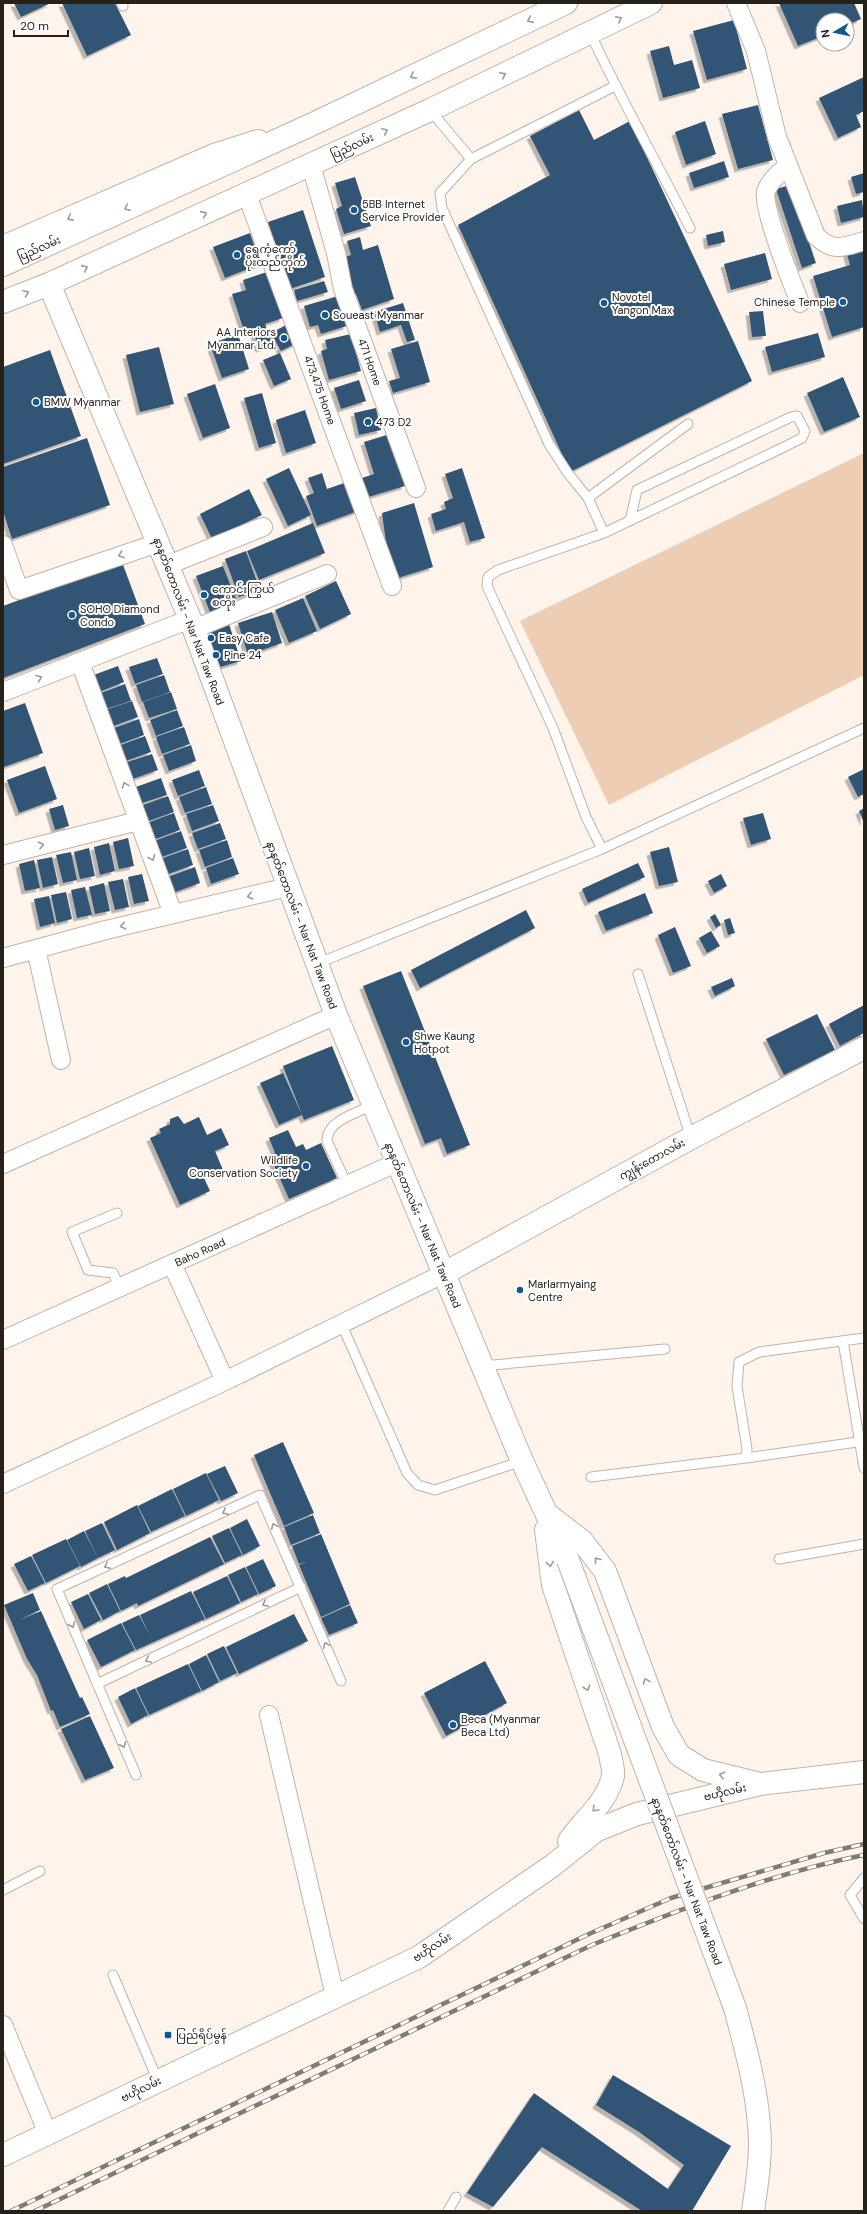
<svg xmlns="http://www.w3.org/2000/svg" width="867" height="2214" font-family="'DM Sans','Noto Sans Myanmar',sans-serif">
<defs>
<filter id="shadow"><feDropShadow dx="-3.5" dy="3.5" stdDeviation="0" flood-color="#0004"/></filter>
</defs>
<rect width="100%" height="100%" fill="#fef4ec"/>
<path fill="#edcdb3" d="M864,453V675L609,805L520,621Z"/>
<path fill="#325574" filter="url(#shadow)" d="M14,3H51L21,17Z
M62,3H115L131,35L87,56Z
M779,3H854L861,19L847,25V20H823V36L798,46Z
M734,20L747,69L707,80L693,31Z
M669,46L674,65L692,60L700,88L663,98L650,51Z
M864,77V111L856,115L861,127L838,138L819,98Z
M758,105L773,160L738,169L722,114Z
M579,110L594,140L630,121L752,381L570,472L458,225L550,175L530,136Z
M705,121L716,154L686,165L675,132Z
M724,161L729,177L694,188L689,173Z
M864,173V192L856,194L851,177Z
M355,177L371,226L344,234L336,209L342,206L335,183Z
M790,185L816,263L802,268L776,189Z
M862,200L864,217L841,223L837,206Z
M303,210L325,277L290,289L268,222Z
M723,231L725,242L708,246L706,235Z
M250,233L261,264L225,278L213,247Z
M360,237L363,250L378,245L394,299L362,310L356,294L349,295L342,258L351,255L347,241Z
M864,246V327L832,337L813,276L850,265L846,251Z
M765,253L772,279L731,290L724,264Z
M267,272L283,318L265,324L272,345L259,349L253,331L245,334L232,294L246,290L243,280Z
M324,281L328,292L297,301L294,290Z
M338,296L347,326L321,334L318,325L310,327L304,306Z
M403,303L415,340L407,342L401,325L380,332L374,312Z
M763,311L766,336L752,337L749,312Z
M288,324L297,343L281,351L271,333Z
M818,333L825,357L772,372L765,347Z
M238,334L249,369L222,378L210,344Z
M351,334L361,371L329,380L321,351L327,349L325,340Z
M418,341L430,382L393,393L389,381L400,378L391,349Z
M159,347L174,404L140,412L126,355Z
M50,350L81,436L3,464V367Z
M280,353L291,379L274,386L263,360Z
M843,377L860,417L824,432L807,393Z
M359,380L366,401L341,409L334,388Z
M215,384L230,428L203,438L187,394Z
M262,393L276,443L259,448L244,398Z
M376,408L381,430L359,435L354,413Z
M305,410L316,443L286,453L276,420Z
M390,434L405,486L365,498L359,479L374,474L364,442Z
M87,438L110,505L12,539L3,511V467Z
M289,468L311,515L288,526L266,479Z
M462,468L485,538L470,542L464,522L436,531L431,514L446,509L444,502L453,498L445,474Z
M322,473L327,489L347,482L358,511L317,526L306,496L314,493L308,478Z
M249,489L262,515L212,539L200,514Z
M414,503L433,567L398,578L386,543L382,513Z
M313,523L325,553L259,580L247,551Z
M246,551L260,590L239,597L225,559Z
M122,562L145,624L3,678V606Z
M223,566L238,604L211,615L196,576Z
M336,581L351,614L320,629L305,596Z
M303,598L317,631L289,643L275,610Z
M272,612L282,643L248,655L238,623Z
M229,624L241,661L217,668L206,631Z
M157,658L163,674L135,684L129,667Z
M118,666L124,682L97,693L91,676Z
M164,675L170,692L142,702L136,685Z
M125,684L131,701L103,710L98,694Z
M171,692L177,709L149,718L143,702Z
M132,701L138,717L111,727L105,710Z
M25,703L43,753L4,767L3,711Z
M177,710L183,726L156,736L150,720Z
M139,719L144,735L117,745L111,729Z
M184,727L190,744L162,754L156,737Z
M145,736L151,752L123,762L118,746Z
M191,745L196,761L169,771L163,755Z
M152,754L158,770L130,780L124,763Z
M45,766L57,799L19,813L7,780Z
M864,769V794L858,797L848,777Z
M199,770L205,786L178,796L172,780Z
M161,778L167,795L139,804L133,788Z
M206,787L212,804L185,813L179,797Z
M168,796L174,812L146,822L140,806Z
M63,805L69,826L55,830L49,809Z
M213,805L219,821L192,831L186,814Z
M864,808V823L859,811Z
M174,813L180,830L153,840L147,823Z
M763,813L771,839L751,845L743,818Z
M220,823L226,839L198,849L192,833Z
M181,831L187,848L159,858L154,841Z
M128,838L134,866L119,869L113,842Z
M227,840L232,857L205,867L199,850Z
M109,843L115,871L100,875L94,847Z
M669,847L678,882L659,886L650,852Z
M89,848L95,876L80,879L74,852Z
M188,849L193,865L166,875L160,859Z
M71,852L77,880L63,883L56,855Z
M52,857L58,884L43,888L37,860Z
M233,858L239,874L211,884L206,868Z
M34,860L40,888L25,891L19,864Z
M638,863L645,877L588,903L582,889Z
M195,867L200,883L173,893L167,877Z
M142,874L149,901L134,904L128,877Z
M721,874L727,886L714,893L708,881Z
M123,879L129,907L115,910L108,882Z
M104,883L110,911L95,914L89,887Z
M85,887L92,915L77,918L71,890Z
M66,892L72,919L57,923L51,895Z
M645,893L653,913L606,931L598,912Z
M49,896L55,923L40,927L34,899Z
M526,910L535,928L420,988L411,970Z
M715,914L721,925L716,928L710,917Z
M730,918L735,933L728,935L724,920Z
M675,927L691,966L673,973L658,935Z
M711,931L720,946L707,953L699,938Z
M401,971L470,1145L447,1154L441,1138L425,1144L363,986Z
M732,978L735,986L715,996L711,987Z
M864,1005V1033L840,1046L829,1024Z
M817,1014L835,1050L784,1075L766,1039Z
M332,1046L354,1100L304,1120L283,1066Z
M283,1073L302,1115L279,1125L260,1083Z
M178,1116L184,1124L199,1117L207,1135L221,1128L229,1145L215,1151L223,1170L204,1178L210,1191L180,1205L150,1138L161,1133L159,1129L170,1124V1119Z
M288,1130L296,1147L303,1144L306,1150L321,1143L337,1178L289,1199L270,1156L275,1153L269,1138Z
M283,1442L314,1513L284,1526L254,1455Z
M225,1466L238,1493L221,1501L207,1474Z
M206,1473L219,1500L186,1516L173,1489Z
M172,1489L185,1516L151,1532L138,1506Z
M137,1505L150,1533L117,1550L104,1522Z
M313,1515L320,1533L291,1545L284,1527Z
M247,1519L260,1546L243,1555L230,1528Z
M102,1523L115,1550L98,1558L85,1531Z
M229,1528L242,1555L225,1563L212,1536Z
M84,1531L98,1558L81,1567L67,1540Z
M321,1534L350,1604L321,1617L299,1565L306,1562L299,1564L292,1546Z
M210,1537L224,1564L138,1606L137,1603L121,1611L108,1584L125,1576L126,1578Z
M66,1539L80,1566L46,1583L32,1555Z
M31,1556L45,1583L28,1591L14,1564Z
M263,1559L276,1586L259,1594L246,1567Z
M245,1567L258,1594L241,1602L228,1575Z
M227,1576L240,1603L206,1619L193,1592Z
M107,1584L120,1611L103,1620L89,1593Z
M191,1591L205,1619L136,1650L122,1623L139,1615L150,1636L140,1615Z
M33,1593L40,1610L19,1620L41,1611L80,1698L82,1697L90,1714L60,1727L53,1710L51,1711L37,1675L27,1659L4,1605Z
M88,1594L101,1620L84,1629L71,1602Z
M350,1605L358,1623L329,1635L321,1618Z
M294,1614L308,1641L239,1674L226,1647Z
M121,1623L135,1650L101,1667L87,1640Z
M224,1646L237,1673L220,1681L207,1654Z
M206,1655L219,1682L202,1691L189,1664Z
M485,1661L507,1703L446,1736L424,1693Z
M188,1664L201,1691L149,1715L136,1688Z
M135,1688L148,1715L131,1724L118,1697Z
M90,1716L114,1768L85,1780L61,1729Z
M613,2075L731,2146L692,2211H642L542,2147L493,2207L467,2193L534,2093L668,2189L684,2165L639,2132L596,2105Z"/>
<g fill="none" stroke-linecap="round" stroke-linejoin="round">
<g stroke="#c3b3a6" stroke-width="11">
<path id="lane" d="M122,3L123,6
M590,33C621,99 657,163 690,228
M430,110L471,159L440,193L442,208L549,444L567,472L588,498L604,533L498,570L488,577L487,586L553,728L586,817L602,849
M471,159L615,86
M588,498L688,424
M604,533L782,448L802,438L805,431L797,416L791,417L637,490L630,521
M316,964L602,849L864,728
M638,974L691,1138
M347,1185L327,1141C326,1121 357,1113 373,1105
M117,1213L72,1232L88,1270L113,1273L120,1288
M342,1325L407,1473L418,1485L435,1490L522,1461
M843,1341L864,1468
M482,1366L665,1349
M746,1458L864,1441
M591,1477L746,1458L747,1449L737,1386L739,1362L759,1352L864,1338
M779,1559L864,1544
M97,1684L301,1587
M136,1775L57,1589L260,1495L341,1681
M864,1878L850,1895L864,1919
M3,1890L40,1871
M113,1975L158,2081
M448,2211L456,2197"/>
</g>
<g stroke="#c3b3a6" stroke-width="20">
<path id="street" d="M736,3L756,51L777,137L816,236C834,253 843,247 864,241
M311,165L336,253L343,289L416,488
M788,165C780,173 770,180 766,191C761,205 793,286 800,303
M247,195L392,586
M3,545L19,590L158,543
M168,565L263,527
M194,629L327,574
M80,662L173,914
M3,692L190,619
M3,855L138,821
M36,949L61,1060
M3,958L106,930L288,887
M3,1164L336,1015
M172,1264L225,1381
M3,1340L396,1163
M3,1484L225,1381L443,1274
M269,1715L335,1996
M3,2025L48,2134"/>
</g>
<g stroke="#c3b3a6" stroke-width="24">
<path id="secondary" d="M49,284L190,619L336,1015L522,1461L568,1560
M443,1274L691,1138L864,1048
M547,1514L582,1541L605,1571L663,1727L679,1755L703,1770L756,1783
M546,1530L553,1585L610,1754C611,1761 614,1770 613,1776C607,1803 583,1820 569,1841
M3,2155L419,1957L552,1866L597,1830L637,1814L760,1784L864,1772"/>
</g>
<g stroke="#c3b3a6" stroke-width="24">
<path id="primary" d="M3,247L214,155L258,141"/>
</g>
<g stroke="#c3b3a6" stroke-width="24">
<path id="highway" d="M3,265L315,123L566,3
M3,302L49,284L430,110L651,3"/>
</g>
<use href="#lane" stroke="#fff" stroke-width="9"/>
<use href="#street" stroke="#fff" stroke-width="18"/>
<use href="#secondary" stroke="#fff" stroke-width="22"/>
<use href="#primary" stroke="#fff" stroke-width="22"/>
<use href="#highway" stroke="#fff" stroke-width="22"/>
<g stroke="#827a74" stroke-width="4.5">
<path id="rail" d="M11,2211L589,1934L671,1898L824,1853L864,1844
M35,2211L592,1945C678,1910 773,1873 864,1855"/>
</g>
<use href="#rail" stroke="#fff" stroke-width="3" stroke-dasharray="9" stroke-linecap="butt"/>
<g stroke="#c3b3a6" stroke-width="24" stroke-linecap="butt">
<path id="secondary-bridge" d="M568,1560L735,2008C745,2046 756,2085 759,2125C762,2153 757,2184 753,2211"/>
</g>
<use href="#secondary-bridge" stroke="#fff" stroke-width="22"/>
</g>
<defs><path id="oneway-chevron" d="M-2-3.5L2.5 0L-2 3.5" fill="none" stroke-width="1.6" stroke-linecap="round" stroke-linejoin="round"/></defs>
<g stroke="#9e9b99">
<use href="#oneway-chevron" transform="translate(619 19) rotate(-26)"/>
<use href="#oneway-chevron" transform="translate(530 20) rotate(154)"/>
<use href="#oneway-chevron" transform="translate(503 75) rotate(-26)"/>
<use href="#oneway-chevron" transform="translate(413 76) rotate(154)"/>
<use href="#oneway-chevron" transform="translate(385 131) rotate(-25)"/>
<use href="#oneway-chevron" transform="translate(127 208) rotate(156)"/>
<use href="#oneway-chevron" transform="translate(204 214) rotate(-24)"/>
<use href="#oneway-chevron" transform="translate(70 218) rotate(156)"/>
<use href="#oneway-chevron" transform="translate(85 268) rotate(-24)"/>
<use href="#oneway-chevron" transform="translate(26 293) rotate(-22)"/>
<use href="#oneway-chevron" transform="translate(121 555) rotate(161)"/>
<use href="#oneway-chevron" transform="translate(39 678) rotate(-21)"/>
<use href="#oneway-chevron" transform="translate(125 785) rotate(-110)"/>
<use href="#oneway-chevron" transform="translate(41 845) rotate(-14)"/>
<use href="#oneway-chevron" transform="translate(152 858) rotate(69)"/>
<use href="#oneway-chevron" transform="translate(250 896) rotate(167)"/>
<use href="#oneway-chevron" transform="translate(123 926) rotate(167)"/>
<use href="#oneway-chevron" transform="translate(225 1512) rotate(155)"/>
<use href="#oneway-chevron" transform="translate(274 1526) rotate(-114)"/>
<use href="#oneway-chevron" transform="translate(597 1560) rotate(-128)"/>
<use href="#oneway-chevron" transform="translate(550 1564) rotate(82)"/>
<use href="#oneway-chevron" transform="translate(107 1566) rotate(155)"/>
<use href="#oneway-chevron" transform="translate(265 1604) rotate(155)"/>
<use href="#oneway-chevron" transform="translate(72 1625) rotate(67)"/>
<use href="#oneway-chevron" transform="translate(326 1645) rotate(-114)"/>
<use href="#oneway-chevron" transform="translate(148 1660) rotate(155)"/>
<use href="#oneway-chevron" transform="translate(646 1681) rotate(-110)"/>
<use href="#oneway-chevron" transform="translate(587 1688) rotate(71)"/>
<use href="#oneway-chevron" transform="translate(123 1745) rotate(67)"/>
<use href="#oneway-chevron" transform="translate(722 1775) rotate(-166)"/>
<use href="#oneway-chevron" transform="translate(595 1809) rotate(133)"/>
</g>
<g fill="#13598e" stroke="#fff" stroke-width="1.5">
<circle cx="354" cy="210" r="4"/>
<circle cx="237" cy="255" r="4"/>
<circle cx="843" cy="302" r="4"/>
<circle cx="604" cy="303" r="4"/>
<circle cx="325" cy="315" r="4"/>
<circle cx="284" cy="338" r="4"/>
<circle cx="36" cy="402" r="4"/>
<circle cx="368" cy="422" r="4"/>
<circle cx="204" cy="595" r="4"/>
<circle cx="72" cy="615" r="4"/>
<circle cx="211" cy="638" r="4"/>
<circle cx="216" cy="655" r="4"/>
<circle cx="406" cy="1042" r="4"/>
<circle cx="306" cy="1166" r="4"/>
<circle cx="520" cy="1290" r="4"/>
<circle cx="453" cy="1725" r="4"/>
<rect x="164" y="2031" width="8" height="8" rx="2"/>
</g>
<g text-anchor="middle" stroke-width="4" stroke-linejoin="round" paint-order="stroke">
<g font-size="11" fill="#27211c" stroke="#fff">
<text transform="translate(352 146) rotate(-25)" y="4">ပြည်လမ်း</text>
<text transform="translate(39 248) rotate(-24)" y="4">ပြည်လမ်း</text>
<text transform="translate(370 362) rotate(70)" y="4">471 Home</text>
<text transform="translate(320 390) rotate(70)" y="4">473,475 Home</text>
<text transform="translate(189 621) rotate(69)" y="4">နာနတ်တောလမ်း - Nar Nat Taw Road</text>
<text transform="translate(302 925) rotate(69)" y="4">နာနတ်တောလမ်း - Nar Nat Taw Road</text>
<text transform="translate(652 1159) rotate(-29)" y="4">ကျွန်းတောလမ်း</text>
<text transform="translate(423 1225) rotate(67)" y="4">နာနတ်တောလမ်း - Nar Nat Taw Road</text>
<text transform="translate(200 1252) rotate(-24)" y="4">Baho Road</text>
<text transform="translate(725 1792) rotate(-13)" y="4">ဗဟိုလမ်း</text>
<text transform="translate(687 1881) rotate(69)" y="4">နာနတ်တော်လမ်း - Nar Nat Taw Road</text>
<text transform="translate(432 1947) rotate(-33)" y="4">ဗဟိုလမ်း</text>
<text transform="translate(141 2089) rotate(-26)" y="4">ဗဟိုလမ်း</text>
</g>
<g font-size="11" fill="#27211c" stroke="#fff" text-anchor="start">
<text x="362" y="208">5BB Internet<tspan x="362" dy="13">Service Provider</tspan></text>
<text x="245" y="253">ရွှေကံ့ကော်<tspan x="245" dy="13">ပိုးထည်တိုက်</tspan></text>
<text x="612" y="301">Novotel<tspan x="612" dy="13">Yangon Max</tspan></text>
<text x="835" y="306" text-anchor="end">Chinese Temple</text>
<text x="333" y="319">Soueast Myanmar</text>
<text x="276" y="336" text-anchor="end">AA Interiors<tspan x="276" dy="13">Myanmar Ltd.</tspan></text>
<text x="44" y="406">BMW Myanmar</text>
<text x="376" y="426">473 D2</text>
<text x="212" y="593">ကောင်းကြွယ်<tspan x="212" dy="13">စတိုး</tspan></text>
<text x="80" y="613">SOHO Diamond<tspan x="80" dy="13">Condo</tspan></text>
<text x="219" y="642">Easy Cafe</text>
<text x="224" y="659">Pine 24</text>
<text x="414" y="1040">Shwe Kaung<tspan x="414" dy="13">Hotpot</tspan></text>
<text x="298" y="1164" text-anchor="end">Wildlife<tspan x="298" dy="13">Conservation Society</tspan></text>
<text x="528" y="1288">Marlarmyaing<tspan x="528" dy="13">Centre</tspan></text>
<text x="461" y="1723">Beca (Myanmar<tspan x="461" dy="13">Beca Ltd)</tspan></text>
<text x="176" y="2039">ပြည်ရိပ်မွန်</text>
</g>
</g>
<rect width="867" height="2214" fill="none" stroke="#27211c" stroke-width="8"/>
<g transform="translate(835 32) rotate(261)"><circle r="19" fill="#ffffff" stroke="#a9a6a4"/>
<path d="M0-3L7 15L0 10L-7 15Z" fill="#13598e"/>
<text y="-6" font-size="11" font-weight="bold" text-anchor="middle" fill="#27211c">N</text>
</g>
<path d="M14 30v6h54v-6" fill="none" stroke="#27211c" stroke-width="2"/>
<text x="20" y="30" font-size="12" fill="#27211c" stroke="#ffffff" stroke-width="3" paint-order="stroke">20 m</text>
</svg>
